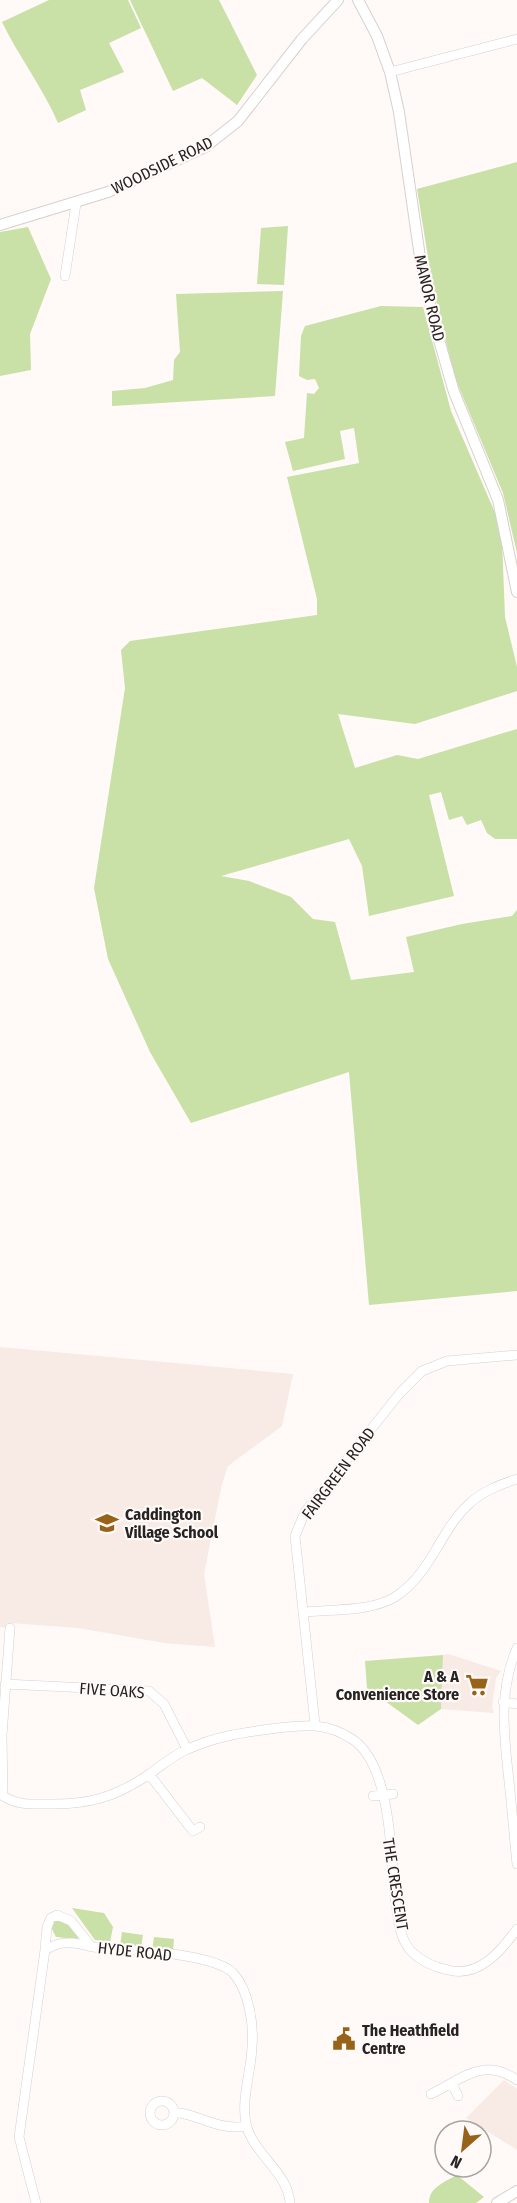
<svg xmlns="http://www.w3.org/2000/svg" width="517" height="2203" font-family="'Fira Sans Condensed',sans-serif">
<rect width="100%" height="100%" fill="#fff9f7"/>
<path fill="#f8eae4" d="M0,1347L293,1374L282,1426L228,1466L222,1484L204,1574L215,1647L164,1643L78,1628L10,1623L9,1628L0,1627Z
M448,1654L501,1671L496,1678L492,1707L494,1713L441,1709L443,1655Z
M504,2080L517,2089V2150L466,2118Z"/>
<path fill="#c9e0a7" d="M49,0H128L141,28L109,43L124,72L80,90L86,110L58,123C43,88 19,57 2,22Z
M130,0H219L257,75L237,105L202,78L173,91Z
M517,162V553L503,493L455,378L433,288L417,189Z
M288,226L284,285L257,284L261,228Z
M28,227L51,279L30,334L31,370L0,376V232Z
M283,291L275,396L112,406V391L145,388L173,380L174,360L180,352L176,294Z
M381,306L423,307L451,411L496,515L502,541L505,617L517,667V691L415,724L338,714L355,768L397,755L418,759L517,729V839H495L487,833L481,820L467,825L462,816L449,820L441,792L429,795L454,896L369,916L362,866L349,839L221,876L249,881L291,897L313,919L335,922L351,980L414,972L406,937L462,924L512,916L517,910V1291L369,1305L349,1072L191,1123L150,1052L108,959L94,888L125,688L121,650L130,641L317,615V599L287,477L359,463L354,428L340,431L345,459L293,471L285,442L304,438L307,393L314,394L319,388L315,379L307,380L299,376L301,336L305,326Z
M443,1655L441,1709L418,1725L367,1688L365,1661Z
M72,1908L104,1913L113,1927L110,1942L95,1940Z
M54,1919L69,1922L78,1935V1939L56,1937L52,1929Z
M122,1932L143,1935L141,1948L120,1946Z
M154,1937L174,1939L173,1952L152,1950Z
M457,2175L484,2197L476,2203H429C429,2187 445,2182 457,2175Z"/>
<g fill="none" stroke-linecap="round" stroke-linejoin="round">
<g stroke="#d6d0ce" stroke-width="10">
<path id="minor" d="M390,72L517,39
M65,276L76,204
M305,1612C333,1609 370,1612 395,1597C432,1573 440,1530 469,1504C483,1491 499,1485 517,1479
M10,1628L2,1735L3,1796C17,1805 30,1804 46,1804C87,1805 114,1798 148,1775C161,1766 172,1756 186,1750C215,1736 246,1732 278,1728C307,1725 326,1722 352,1739C391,1764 391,1854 395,1897C398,1915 398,1938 412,1952C422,1962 434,1967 448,1970C479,1978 501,1951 517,1929
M517,1648C498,1692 504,1735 509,1781C512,1808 514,1836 517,1864
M5,1684L149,1691L164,1704L187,1749
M503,1702L517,1704
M315,1724L295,1536L305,1512L400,1393L422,1371L447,1361L517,1355
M149,1774L193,1831L200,1827
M373,1796L393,1794
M45,1950L47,1927L51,1918L57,1915L71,1921L91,1946
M452,2084L458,2096
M431,2094C464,2078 483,2057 517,2080
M150 2113a12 12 0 1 1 24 0a12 12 0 1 1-24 0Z
M174,2112C202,2115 217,2131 247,2126
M36,2203L19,2137L45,1950C61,1940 74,1942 92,1947C124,1950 212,1952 233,1973C249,1990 254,2025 252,2047C251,2072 241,2099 246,2124C253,2154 288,2172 290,2203"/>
</g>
<g stroke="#d6d0ce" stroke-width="12">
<path id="tertiary" d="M358,0L377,36L390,72L399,112L420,257L435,326L454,392L498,500L517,592
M0,225L108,192L205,147L238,121L302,39L338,0
M497,2203L517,2191"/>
</g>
<use href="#minor" stroke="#fff" stroke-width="9"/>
<use href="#tertiary" stroke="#fff" stroke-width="10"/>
</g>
<defs>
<g id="school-bare" transform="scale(1.8)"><path d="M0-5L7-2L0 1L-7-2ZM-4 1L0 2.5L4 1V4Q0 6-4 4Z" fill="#976319" stroke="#fff9f7" stroke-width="2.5" paint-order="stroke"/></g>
<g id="supermarket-bare" transform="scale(1.8)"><path d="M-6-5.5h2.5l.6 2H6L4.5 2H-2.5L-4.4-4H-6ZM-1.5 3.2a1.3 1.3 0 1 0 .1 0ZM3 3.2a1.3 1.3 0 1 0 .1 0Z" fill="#976319" stroke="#fff9f7" stroke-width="2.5" paint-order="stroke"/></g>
<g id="civic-bare" transform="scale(1.8)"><path d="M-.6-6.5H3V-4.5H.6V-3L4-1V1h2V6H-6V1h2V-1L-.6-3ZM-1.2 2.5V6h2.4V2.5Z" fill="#976319" stroke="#fff9f7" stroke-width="2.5" paint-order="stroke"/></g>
</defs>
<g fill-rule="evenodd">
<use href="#school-bare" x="107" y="1523"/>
<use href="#supermarket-bare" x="477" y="1685"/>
<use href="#civic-bare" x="344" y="2039"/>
</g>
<g text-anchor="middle" stroke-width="4.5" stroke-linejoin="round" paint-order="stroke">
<g font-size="16" fill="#262423" stroke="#fff9f7">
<text transform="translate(162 165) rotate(-26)" y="6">WOODSIDE ROAD</text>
<text transform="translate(430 298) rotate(77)" y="6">MANOR ROAD</text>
<text transform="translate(338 1473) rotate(-53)" y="6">FAIRGREEN ROAD</text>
<text transform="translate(112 1690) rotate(4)" y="6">FIVE OAKS</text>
<text transform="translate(396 1884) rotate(81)" y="6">THE CRESCENT</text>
<text transform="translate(135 1951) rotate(6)" y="6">HYDE ROAD</text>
</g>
<g font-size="16" font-weight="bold" fill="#262423" stroke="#fff9f7" text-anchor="start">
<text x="125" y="1520">Caddington<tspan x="125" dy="18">Village School</tspan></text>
<text x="459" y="1682" text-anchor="end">A &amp; A<tspan x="459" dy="18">Convenience Store</tspan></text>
<text x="362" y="2036">The Heathfield<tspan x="362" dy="18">Centre</tspan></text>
</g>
</g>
<g transform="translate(463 2149) rotate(208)"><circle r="28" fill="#fff9f7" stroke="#a8a4a2" stroke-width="1.5"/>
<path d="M0-4.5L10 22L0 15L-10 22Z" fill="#976319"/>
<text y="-9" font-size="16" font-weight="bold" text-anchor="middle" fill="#262423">N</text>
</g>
</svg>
